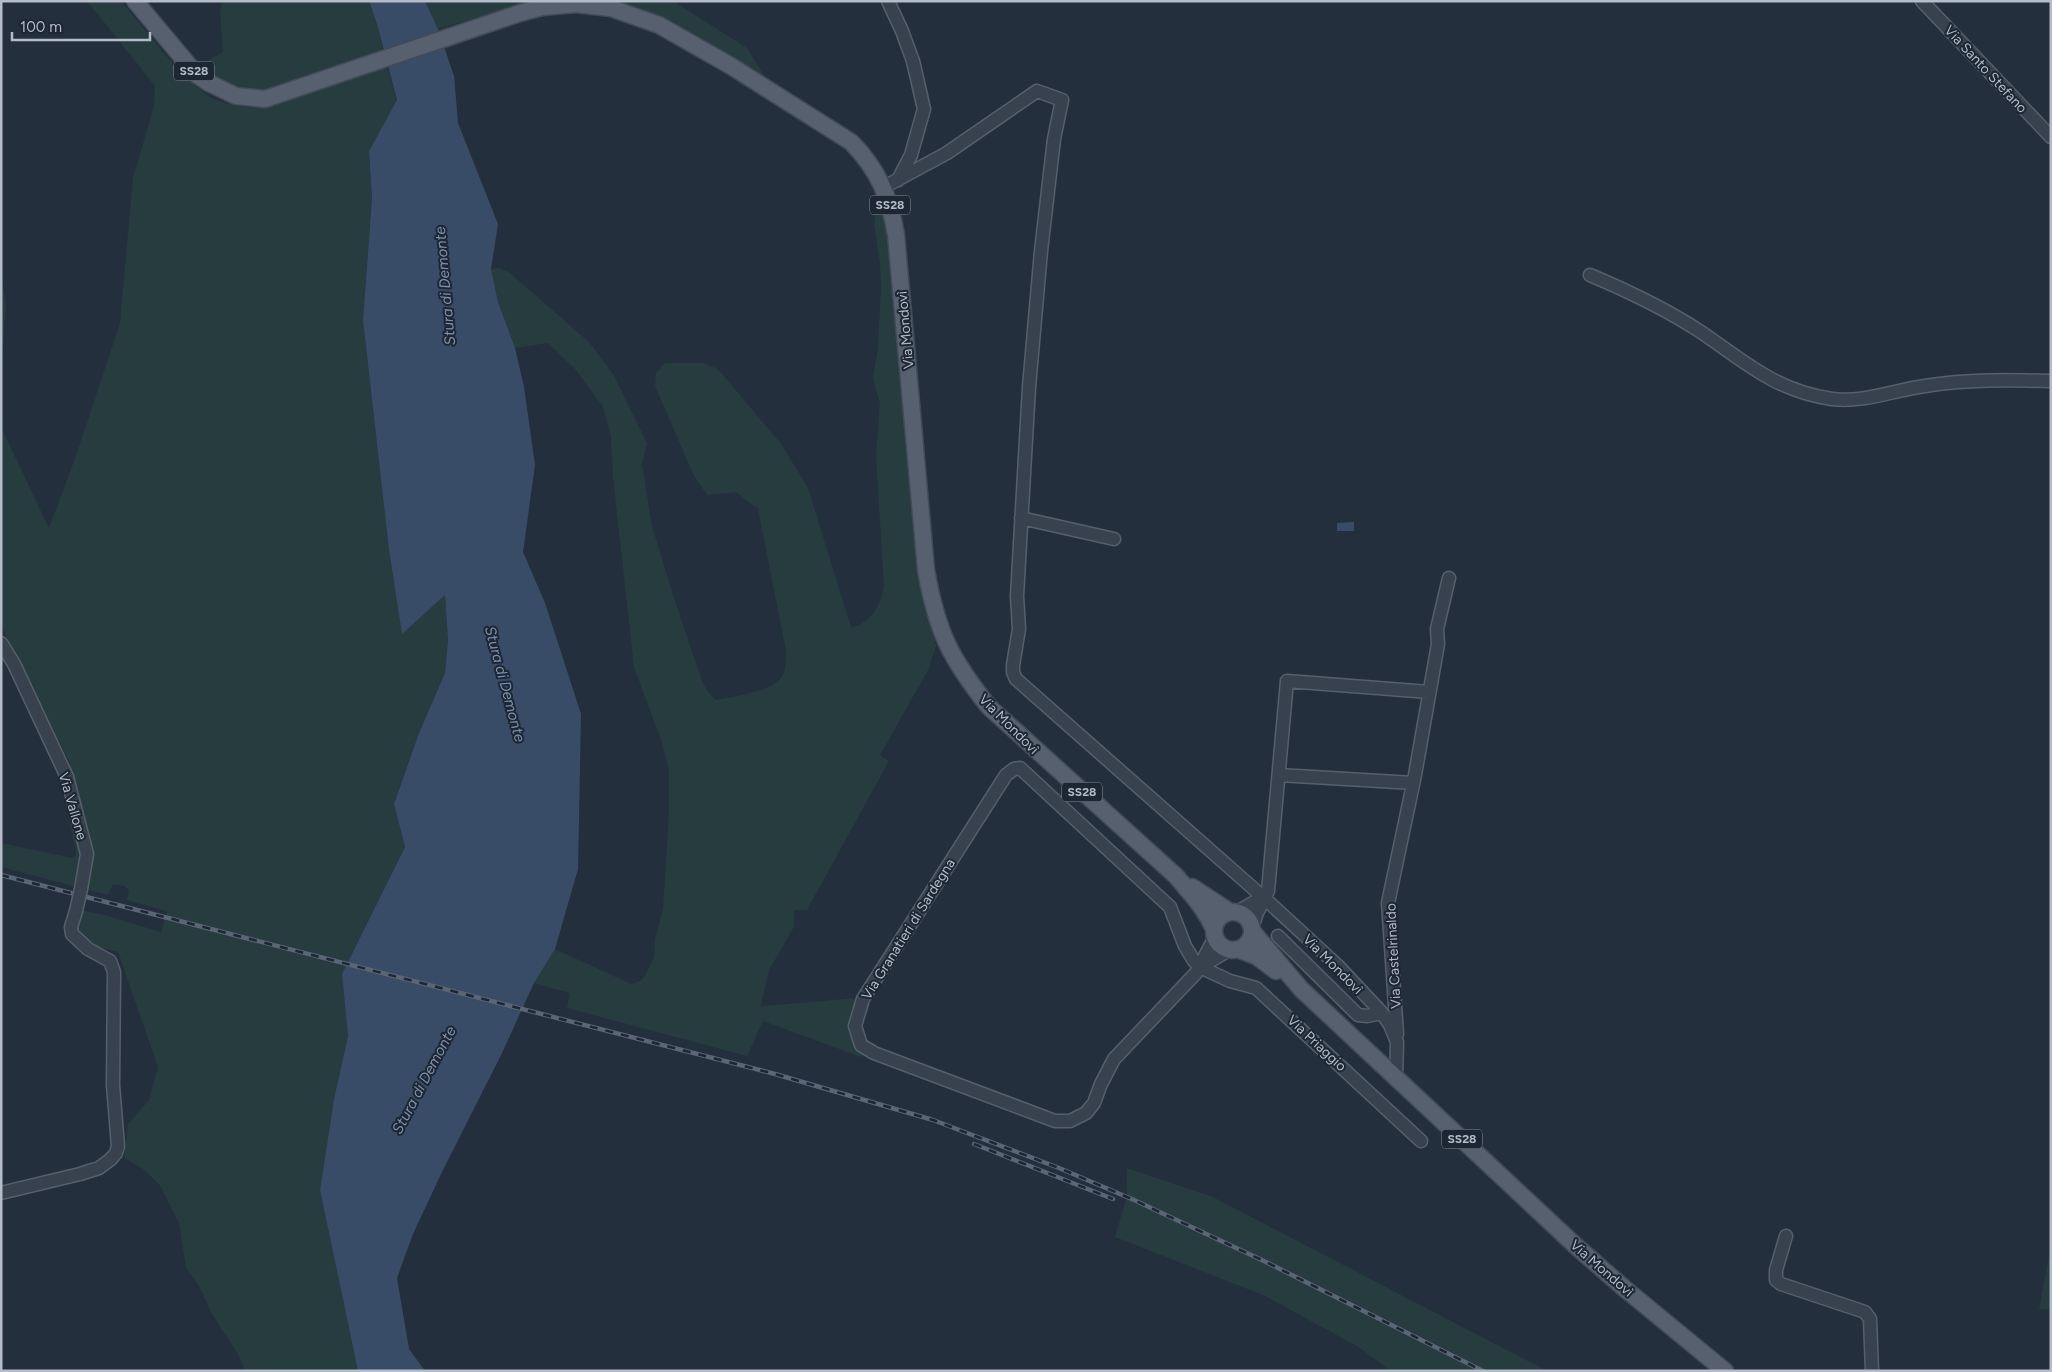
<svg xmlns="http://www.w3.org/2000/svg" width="2052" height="1372" font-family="Figtree,sans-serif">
<rect width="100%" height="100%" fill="#242f3e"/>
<path fill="#263c3f" d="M87,1H121L183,76L208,96L227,104L245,107L278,103L387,66L397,101L369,151L372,198L363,320L389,550L402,633L445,595L448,640L445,673L419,733L394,804L405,847L342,974L348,1036L334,1099L320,1190L358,1371H245L238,1354L212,1314L200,1288L186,1267L179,1223L160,1185L143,1169L124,1158L128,1124L149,1100L158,1067L118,952L91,945L78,936L76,926L80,910L105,915L161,932L167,911L127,900L129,890L125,886L113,884L108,895L85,889L91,853L69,761L1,626V427L49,528L76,456L120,323L133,178L154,106L155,86Z
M222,1H369L377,24L384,53L260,92L222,85L202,68L205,62L223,52L220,12Z
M425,1H538L521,4L438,29Z
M618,1H673L747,48L767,80C721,52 670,15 618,1Z
M881,198L888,245L924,602L936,646L928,670L880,755L889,761L807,910H794V927L769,970L761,1004V1006L857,998L852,1015L867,1054L861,1057L763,1021L747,1056L567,1008L570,993L534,983L555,949L631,984L640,981L646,974L654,957L655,939L663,909L669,810V769L661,740L634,667L613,478L611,437L603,407L576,370L548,343L515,348L498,302L491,269L499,268L510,273L589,342L613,374L647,443L642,464L652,526L674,598L701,678L706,689L715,700C731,697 770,692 781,678C786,672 786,659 786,651L758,509L736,492L707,495L693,474L655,386L656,373L665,363H703L718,369L782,445L808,488L851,627C871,625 881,604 884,586L876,455L880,404L873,378L878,348L881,289L880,263L874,224L876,210Z
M1,271L6,305L1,371Z
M71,803L83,857L77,887L1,867V843L73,858L76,855V851L67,810L68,805Z
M1127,1168L1213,1197L1547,1371H1391L1357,1346L1263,1295L1115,1237L1127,1196Z
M2051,1246V1310L2039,1309Z"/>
<path fill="#394c67" d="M369,1H425L438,29L454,76L458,123L498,224L491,269L498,302L515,348L524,387L535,465L523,552L545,603L581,714L578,869L555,949L534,983L502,1053L440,1176L413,1234L397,1278L409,1349L425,1371H358L320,1190L334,1099L348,1036L342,974L405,847L394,804L419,733L445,673L448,640L445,595L402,634L389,550L363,320L372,198L369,151L397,100L377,24Z
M1354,522V531H1337V523Z"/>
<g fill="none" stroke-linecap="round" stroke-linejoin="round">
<g stroke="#565f6c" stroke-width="15">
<path id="minor" d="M888,1L902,31L913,61L924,109L911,155L898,180
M1922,1L2051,137
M884,187L947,153L1037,91L1062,100L1054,139L1041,251L1029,387L1017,596L1019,629L1013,665V672L1016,679L1263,897L1338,966L1382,1013L1390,1025L1397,1042L1396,1077
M1590,275C1628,291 1666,309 1701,332C1745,362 1776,391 1832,399C1864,403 1894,390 1925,386C1967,379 2009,380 2051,381
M1021,518L1114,539
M1,643L14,664L67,777L87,854L81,889
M1279,775L1413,783
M1237,912L1263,897
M1252,928L1257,913L1268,891L1287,681L1429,692
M1278,936L1358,1015L1367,1016L1382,1013
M1215,937L1196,973L1114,1059L1101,1084L1094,1103L1086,1113L1070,1121H1055L874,1053L861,1045L855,1026L863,999L1006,775L1014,769L1020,768L1170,907L1185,946L1194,961L1200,967L1230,981L1256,988L1421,1141
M1200,967L1229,950
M1397,1034L1388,903L1415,775L1438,644L1437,629L1449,578
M1,1193L80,1174L99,1168L111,1159L116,1153L118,1146L113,1085L114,972L110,961L88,949L72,934L71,927L76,911
M1786,1236L1776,1270V1280L1781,1284L1865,1312L1870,1319L1872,1371"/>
</g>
<g stroke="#414a57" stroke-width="19">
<path id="major" d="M135,1L197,75L209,83L236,96L265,99L520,13L542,7L576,4L611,8L659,25L731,66L851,142C878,169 890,198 896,235L926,570C937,632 950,658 989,707L1176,876C1190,893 1205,908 1214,929
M1192,887L1230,912
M1214 931a19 19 0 1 1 38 0a19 19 0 1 1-38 0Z
M1253,932L1301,989L1577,1247L1624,1288L1725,1371
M1240,950L1256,956L1276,971"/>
</g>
<use href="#minor" stroke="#38414e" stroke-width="12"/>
<use href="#major" stroke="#56606e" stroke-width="16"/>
<g stroke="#5a6575" stroke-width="4.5">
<path id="rail" d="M1,875L775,1074L933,1120L1059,1168L1134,1200L1266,1262L1483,1371
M974,1144L1113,1199"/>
</g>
<use href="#rail" stroke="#1d2633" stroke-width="2.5" stroke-dasharray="8" stroke-linecap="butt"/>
<g stroke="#565f6c" stroke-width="15" stroke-linecap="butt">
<path id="minor-bridge" d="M76,911L81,889"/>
</g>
<use href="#minor-bridge" stroke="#38414e" stroke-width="12"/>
</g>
<g text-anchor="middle" stroke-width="4" stroke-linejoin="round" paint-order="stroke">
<g fill="#1d2633" stroke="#878f9c" stroke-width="1">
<rect x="174" y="61.5" width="40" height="19" rx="4"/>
<rect x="870" y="195.5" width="40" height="19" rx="4"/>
<rect x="1062" y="782.5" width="40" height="19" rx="4"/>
<rect x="1442" y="1129.5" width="40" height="19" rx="4"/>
</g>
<g font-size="12" font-weight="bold" fill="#b4bcc9">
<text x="194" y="75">SS28</text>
<text x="890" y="209">SS28</text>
<text x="1082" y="796">SS28</text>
<text x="1462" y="1143">SS28</text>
</g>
<g font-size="14" fill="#b4bcc9" stroke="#1d2633">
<text transform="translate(1986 69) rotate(47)" y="5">Via Santo Stefano</text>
<text transform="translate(905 330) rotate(-95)" y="5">Via Mondovì</text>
<text transform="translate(1009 724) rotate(45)" y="5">Via Mondovì</text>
<text transform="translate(73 806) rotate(74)" y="5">Via Vallone</text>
<text transform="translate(908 929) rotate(-58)" y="5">Via Granatieri di Sardegna</text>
<text transform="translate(1393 956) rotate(-93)" y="5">Via Castelrinaldo</text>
<text transform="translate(1333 964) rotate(45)" y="5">Via Mondovì</text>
<text transform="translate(1317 1043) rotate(43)" y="5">Via Priaggio</text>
<text transform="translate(1602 1268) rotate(41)" y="5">Via Mondovì</text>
</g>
<g font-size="15" font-style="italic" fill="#7c92b1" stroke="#1d2633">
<text transform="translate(445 286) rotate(-95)" y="5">Stura di Demonte</text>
<text transform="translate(505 684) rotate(75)" y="5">Stura di Demonte</text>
<text transform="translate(424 1080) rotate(-62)" y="5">Stura di Demonte</text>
</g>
</g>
<rect width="2052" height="1372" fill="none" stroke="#b4bcc9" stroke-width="5"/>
<path d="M12 32v8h138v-8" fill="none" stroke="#b4bcc9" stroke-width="2.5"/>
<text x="20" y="32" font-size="15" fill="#b4bcc9" stroke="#1d2633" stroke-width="4" paint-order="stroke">100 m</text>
</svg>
